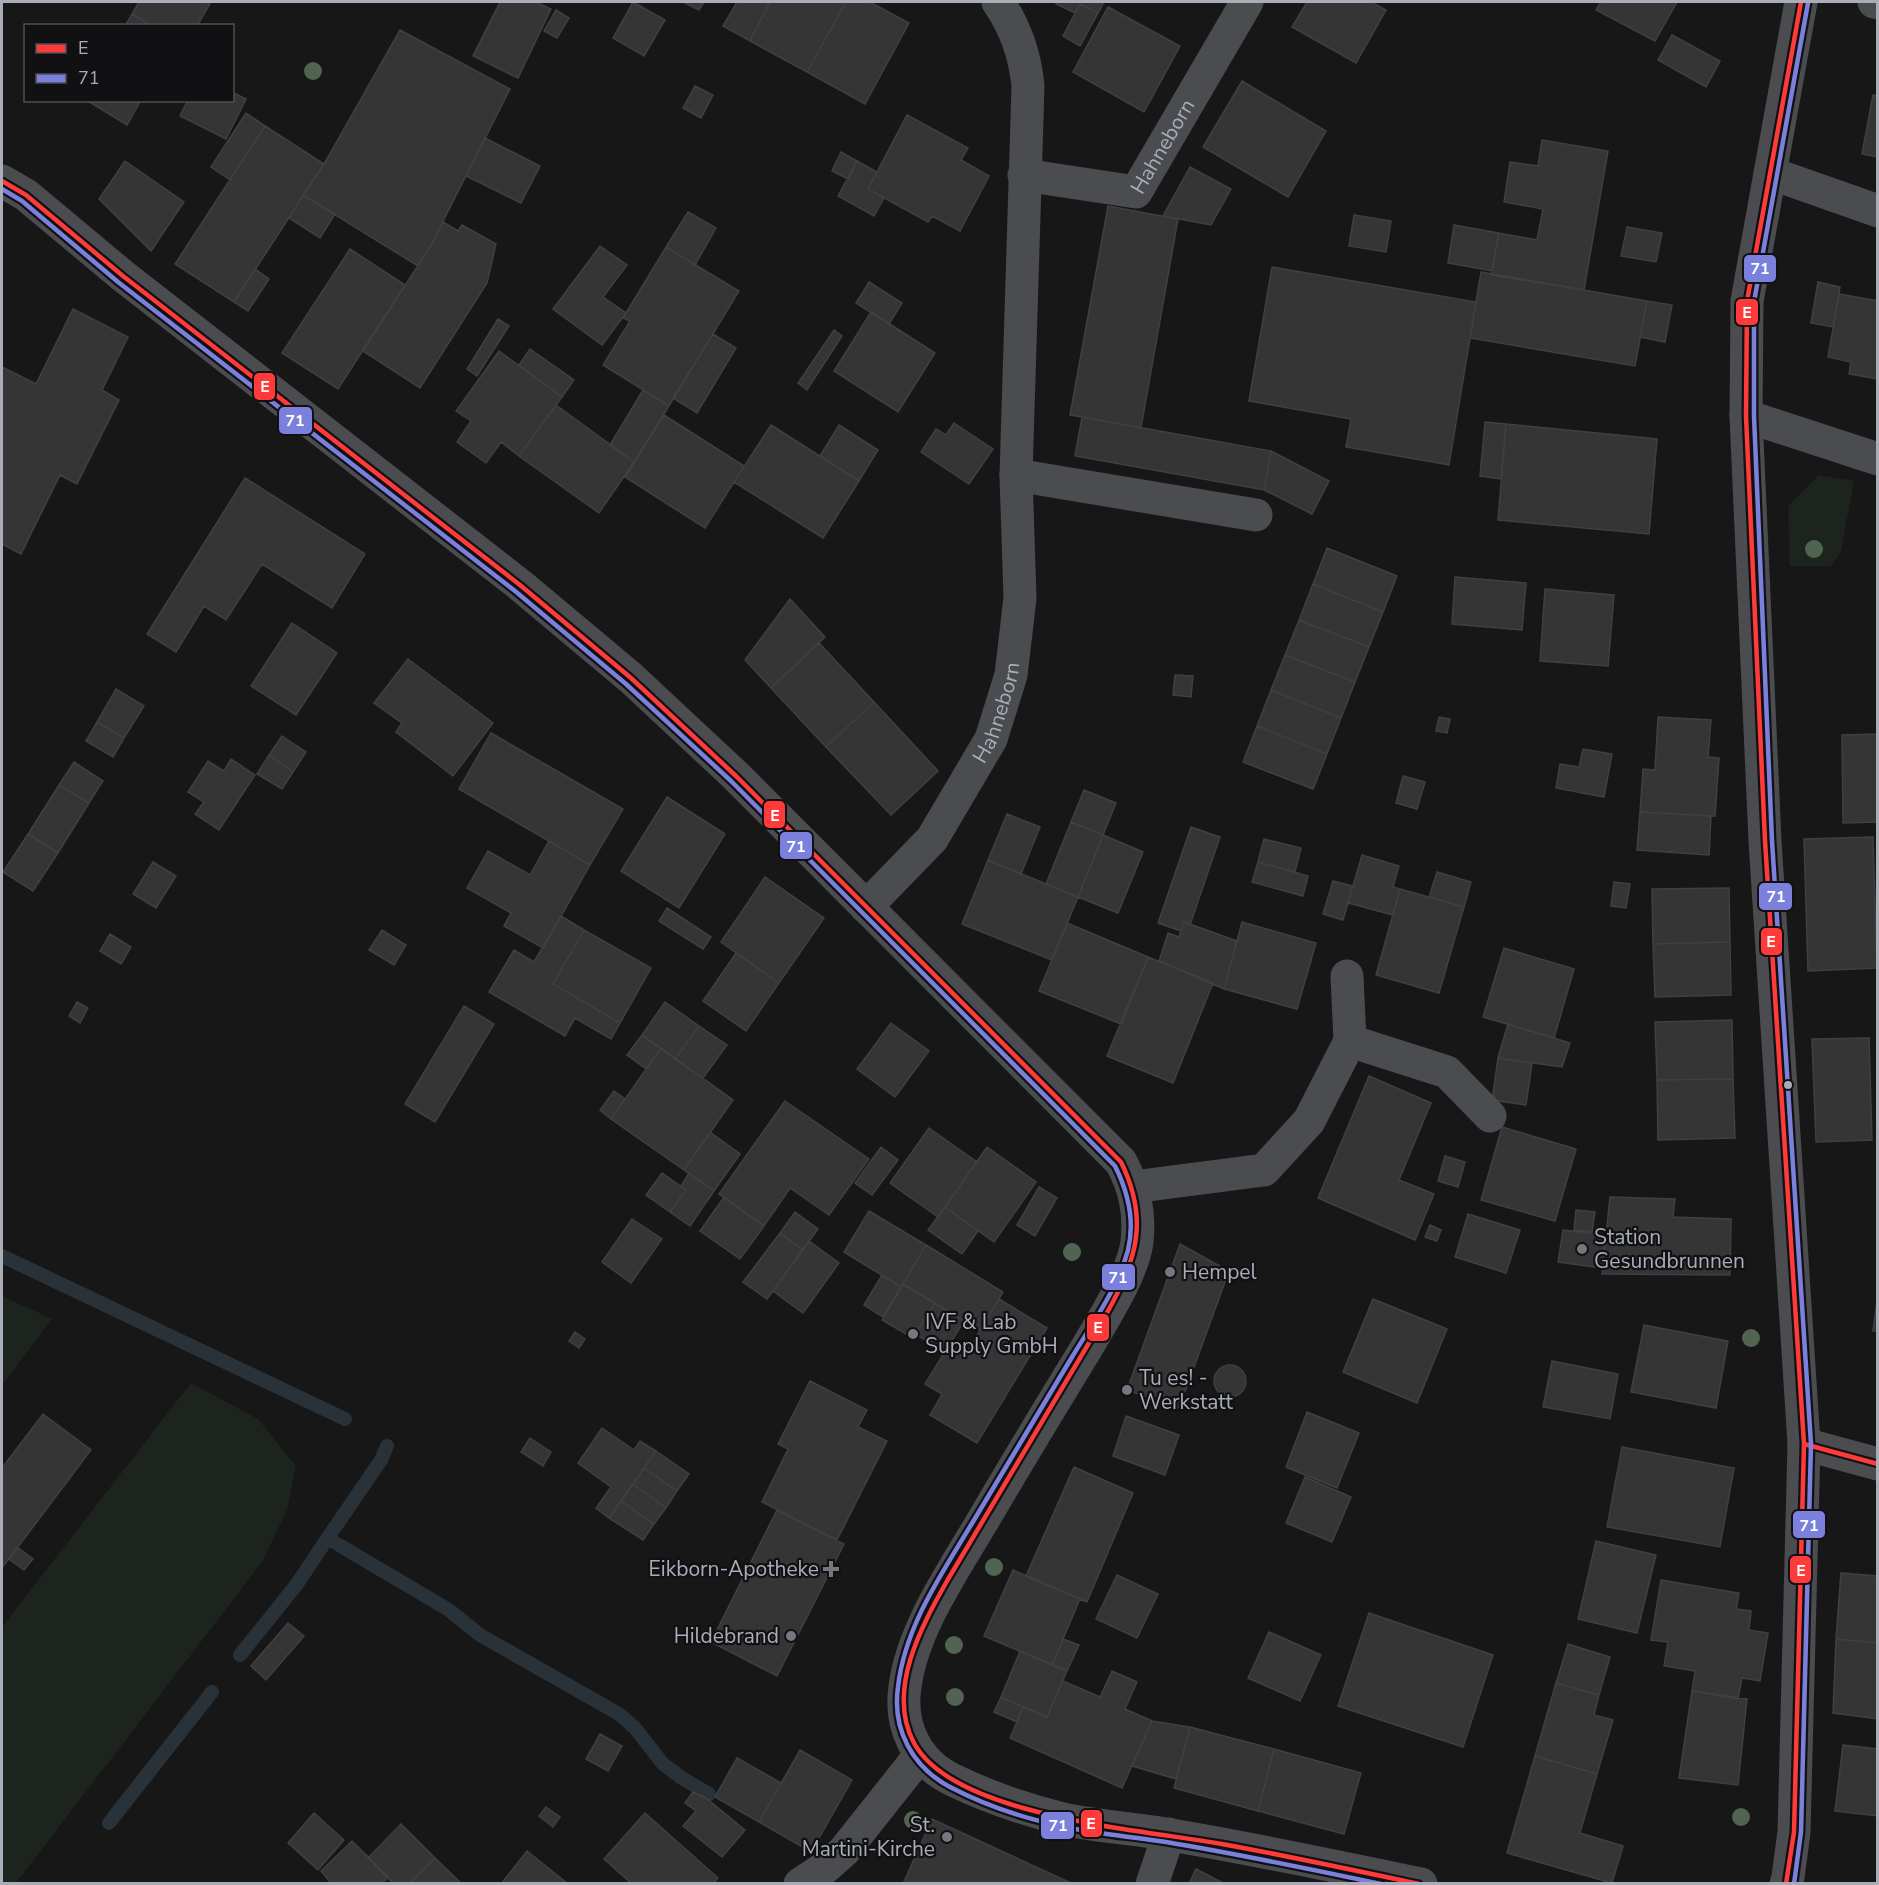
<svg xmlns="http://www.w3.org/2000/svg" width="1879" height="1885" font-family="'Nunito Sans',sans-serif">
<rect width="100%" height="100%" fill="#171717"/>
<path fill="#1d241e" d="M1819,475L1854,481L1841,551L1831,566H1790L1788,506Z
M2,1296L52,1319L2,1385Z
M191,1383L258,1419L296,1466L287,1510L262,1562L16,1883H2V1627Z"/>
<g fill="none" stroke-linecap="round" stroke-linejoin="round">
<path stroke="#2a3239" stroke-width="14" d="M2,1256L345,1419
M334,1542L327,1539L381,1460L387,1446
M339,1545L449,1610L480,1635L619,1714L635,1728L663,1764L682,1778L709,1794
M240,1655L297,1584L327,1539
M109,1823L212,1692"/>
</g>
<path fill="#353536" stroke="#3f4043" stroke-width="1.5" d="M139,2H211L197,26H152L132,14Z
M500,2H536L551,9L518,78L473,56Z
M633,2L665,20L644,56L613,38Z
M683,2H704L699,10Z
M737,2H770L750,41L723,26Z
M770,2H846L807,72L750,41Z
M846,2H870L909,23L865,104L807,72Z
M1057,2H1081L1075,13L1056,4Z
M1081,2H1104L1098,13L1080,4Z
M1307,2H1371L1386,10L1356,63L1292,27Z
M1601,2H1677L1655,41L1596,10Z
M1080,4L1098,13L1080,46L1063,36Z
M1108,7L1180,46L1144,112L1073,72Z
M556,10L569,18L557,38L544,31Z
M132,14L152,26H125Z
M400,30L510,89L431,245L418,266L303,195L324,164Z
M1672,35L1720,61L1706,87L1658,60Z
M1242,81L1326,131L1288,197L1203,147Z
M695,86L713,95L701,118L683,108Z
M232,92L246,99L226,139L180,116L188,100H232Z
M1873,95L1878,96V157L1862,154Z
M86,100H141L127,125Z
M246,113L265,126L230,180L211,167Z
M907,115L968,148L961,160L989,176L960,231L932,216L928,222L868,189Z
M265,126L324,164L234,302L175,264Z
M485,138L540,166L521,203L466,176Z
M1542,140L1608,151L1584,290L1491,275L1499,233L1537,240L1543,209L1504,202L1510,162L1538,166Z
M841,152L857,161L848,179L832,171Z
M125,161L184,202L151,251L99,199Z
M857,161L877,172L868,189L884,198L874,216L838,196Z
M1190,167L1231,189L1211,225L1163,216Z
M303,195L335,214L320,238L289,218Z
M1108,206L1178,219L1141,428L1070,415Z
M688,212L716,228L695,265L666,247Z
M1354,215L1391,221L1386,252L1349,246Z
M443,222L458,231L462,225L496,244L487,283L420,388L363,351L431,245Z
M1454,225L1499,233L1492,271L1448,263Z
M1627,227L1662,233L1656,262L1621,256Z
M600,246L627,265L603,297L626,313L602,345L553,309Z
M666,247L739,291L669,406L603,365L630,321L623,318Z
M350,249L405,285L338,389L282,353Z
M1272,267L1476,302L1449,465L1346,447L1351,419L1249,401Z
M255,269L269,279L248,311L234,302Z
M1481,272L1647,301L1635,366L1470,338Z
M869,282L902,303L889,324L856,303Z
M1818,282L1840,287L1833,327L1811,323Z
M1839,294L1878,301V379L1849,374L1851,362L1828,357Z
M1647,301L1672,305L1665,342L1640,337Z
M73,309L128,337L102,390L119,400L77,484L60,475L21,554L2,544V367L36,384Z
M871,312L935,353L898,412L834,371Z
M498,319L509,326L477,376L467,369Z
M834,330L842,336L807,390L798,383Z
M713,334L736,348L697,413L673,398Z
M530,349L574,380L562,397L519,365Z
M499,351L562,397L519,456L501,442L486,463L457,442L471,421L456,411Z
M643,390L669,406L634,462L610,445Z
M556,405L634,462L599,513L519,456Z
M664,415L744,466L705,528L625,477Z
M1082,417L1271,451L1264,490L1075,456Z
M1485,422L1506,424L1501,479L1480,476Z
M954,423L993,449L969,484L921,452L936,429L946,435Z
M1506,424L1657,439L1649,534L1498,520Z
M771,425L859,481L823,538L734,482Z
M839,425L878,450L859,481L820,456Z
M1271,451L1329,481L1312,514L1264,490Z
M245,478L365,554L332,608L262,564L226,620L204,606L176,652L147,634Z
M1327,548L1397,576L1383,612L1313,584Z
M1455,577L1526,583L1522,630L1452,624Z
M1313,584L1383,612L1369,647L1299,620Z
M1545,589L1614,595L1608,666L1540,661Z
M790,599L825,637L771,688L745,660Z
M1299,620L1369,647L1355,682L1285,655Z
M292,623L337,653L296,715L251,686Z
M819,643L874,702L826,747L771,688Z
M1285,655L1355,682L1341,718L1271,690Z
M408,659L493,723L453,776L396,732L402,723L374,703Z
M1175,675L1193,676L1191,697L1173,695Z
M116,689L144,706L124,738L97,722Z
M1271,690L1341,718L1327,754L1257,726Z
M874,702L938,771L891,815L826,747Z
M1439,717L1450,719L1447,733L1436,731Z
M1658,717L1711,720L1708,757L1719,758L1715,816L1640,812L1643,769L1655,770Z
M97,722L124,738L113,757L86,741Z
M1257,726L1327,754L1313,789L1243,762Z
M491,733L623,809L590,865L459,789Z
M1878,734V822L1843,823L1842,735Z
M282,736L306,752L293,772L269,755Z
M1583,749L1612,754L1604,797L1556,788L1560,764L1579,767Z
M269,755L293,772L282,789L257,774Z
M231,759L255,775L219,830L195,814L204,802L188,792L208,761L224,771Z
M74,762L103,781L89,803L59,785Z
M1403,776L1425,782L1417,809L1396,803Z
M59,785L89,803L58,853L28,834Z
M1084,790L1116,803L1103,835L1071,822Z
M667,797L725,834L679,908L621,871Z
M1640,812L1711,816L1709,855L1637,850Z
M1007,814L1040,827L1021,874L988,860Z
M1071,822L1103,835L1078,897L1046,884Z
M1191,827L1220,837L1190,925L1184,922L1181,931L1158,923Z
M28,834L58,853L33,891L3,872Z
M1103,835L1143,852L1118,913L1078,897Z
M1873,837L1877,968L1808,971L1804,839Z
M1264,839L1301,848L1295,872L1258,862Z
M549,841L590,865L543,948L504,926L511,913L467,888L488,851L530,875Z
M1362,855L1399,866L1393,887L1400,889L1393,915L1348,903Z
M988,860L1078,897L1052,960L962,924Z
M153,862L176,876L156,908L133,894Z
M1258,862L1308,876L1303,896L1252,882Z
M1437,872L1471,882L1464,907L1429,897Z
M765,877L824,918L779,983L721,942Z
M1333,881L1353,886L1343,920L1323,914Z
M1614,882L1630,884L1626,908L1611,906Z
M1729,888L1730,942L1653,944L1652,889Z
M1400,889L1464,907L1439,993L1376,975Z
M667,908L711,937L703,949L659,921Z
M561,916L584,930L553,984L620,1023L611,1039L575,1018L565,1036L489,992L514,950L534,962Z
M1184,922L1237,941L1224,989L1159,961L1168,933L1179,937Z
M1242,922L1316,943L1297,1009L1224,989Z
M1067,923L1148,957L1121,1024L1039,991Z
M382,930L406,945L394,965L369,950Z
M584,930L651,968L620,1023L553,984Z
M110,934L131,947L121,964L100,951Z
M1730,942L1731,995L1655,997L1653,944Z
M1504,948L1574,969L1554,1038L1483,1017Z
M736,953L779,983L746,1031L703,1001Z
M1148,957L1213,983L1173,1083L1107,1056Z
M77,1002L88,1008L80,1023L69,1016Z
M665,1002L699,1026L675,1059L642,1035Z
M464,1006L494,1024L435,1122L405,1104Z
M1732,1020L1733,1079L1657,1080L1655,1022Z
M891,1023L929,1051L895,1097L857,1069Z
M1508,1024L1570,1043L1562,1067L1498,1058Z
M699,1026L727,1045L703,1078L675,1059Z
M642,1035L661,1048L646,1069L627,1055Z
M1869,1038L1872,1140L1816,1142L1812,1039Z
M661,1048L733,1100L684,1170L611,1119Z
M1498,1058L1532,1063L1526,1105L1492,1100Z
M1369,1076L1431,1103L1399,1180L1434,1194L1415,1240L1318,1198Z
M1733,1079L1735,1138L1658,1140L1657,1080Z
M614,1091L625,1099L611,1119L600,1110Z
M785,1101L869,1159L829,1215L790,1188L764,1226L719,1194Z
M1502,1127L1576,1149L1555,1221L1481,1200Z
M929,1128L977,1162L938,1217L890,1183Z
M710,1132L740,1154L714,1191L684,1170Z
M881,1147L898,1160L872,1195L855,1183Z
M987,1147L1036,1182L994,1242L945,1207Z
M1445,1156L1465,1162L1458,1187L1438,1181Z
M662,1173L686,1190L670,1212L646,1195Z
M689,1173L714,1191L690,1226L670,1212L686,1190L681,1186Z
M1039,1187L1057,1198L1035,1236L1017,1225Z
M724,1197L764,1226L740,1259L700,1231Z
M1610,1197L1675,1199L1673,1217L1731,1219L1730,1275L1602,1274Z
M945,1207L978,1231L962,1254L928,1230Z
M1576,1210L1595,1212L1592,1232L1574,1230Z
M869,1211L926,1245L901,1287L844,1252Z
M795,1212L818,1229L803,1250L780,1233Z
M1468,1214L1520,1230L1506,1273L1455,1257Z
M632,1219L662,1239L631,1283L602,1262Z
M1430,1225L1441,1230L1437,1241L1425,1237Z
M1563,1230L1606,1235L1602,1268L1558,1262Z
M780,1233L803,1250L767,1299L743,1282Z
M809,1241L839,1263L803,1313L773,1291Z
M1180,1244L1229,1271L1179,1408L1127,1390Z
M926,1245L1003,1292L980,1331L903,1284Z
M882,1275L901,1287L883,1317L864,1305Z
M903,1284L935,1303L913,1338L882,1320Z
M1878,1294V1331H1873Z
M999,1299L1047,1328L977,1443L930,1415L942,1394L925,1384L949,1345L965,1355Z
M1373,1299L1447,1329L1417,1403L1343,1372Z
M935,1303L964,1321L945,1352L915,1334Z
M1644,1325L1728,1341L1716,1408L1631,1392Z
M575,1332L585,1339L579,1348L569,1341Z
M1552,1361L1618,1374L1610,1419L1543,1407Z
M1214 1381a16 16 0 1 1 32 0a16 16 0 1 1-32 0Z
M810,1381L867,1410L858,1427L887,1441L837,1540L762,1502L788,1449L778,1444Z
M1307,1412L1359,1433L1337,1488L1286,1467Z
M43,1414L91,1450L2,1568V1468Z
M1126,1416L1179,1435L1165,1475L1113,1456Z
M602,1428L634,1450L640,1441L656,1451L609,1518L596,1508L611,1487L578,1463Z
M530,1438L551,1452L543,1466L521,1452Z
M1622,1447L1734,1468L1720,1547L1607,1527Z
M656,1451L689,1474L677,1491L644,1468Z
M1074,1467L1133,1493L1087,1602L1026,1576Z
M644,1468L677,1491L666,1508L633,1484Z
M1305,1477L1351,1497L1332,1542L1286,1523Z
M633,1484L666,1508L654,1524L621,1501Z
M621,1501L654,1524L643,1540L609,1518Z
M777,1510L844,1544L777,1676L711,1642Z
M1596,1541L1656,1555L1637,1633L1578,1619Z
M17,1547L33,1559L24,1570L9,1559Z
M1013,1570L1080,1599L1052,1665L984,1636Z
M1841,1573L1878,1576V1643L1836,1639Z
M1117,1575L1158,1594L1137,1638L1096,1619Z
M1661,1580L1739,1593L1736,1609L1751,1611L1749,1630L1768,1633L1760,1681L1742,1678L1738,1699L1692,1691L1695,1671L1664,1666L1668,1642L1651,1640Z
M1369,1613L1493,1655L1463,1747L1338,1706Z
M288,1623L304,1636L266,1680L251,1666Z
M1269,1632L1321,1655L1300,1701L1248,1678Z
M1063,1639L1079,1645L1067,1671L1052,1665Z
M1836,1639L1878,1643V1719L1833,1713Z
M1568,1644L1610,1657L1599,1695L1556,1683Z
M1020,1651L1067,1671L1047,1717L1001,1697Z
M1112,1671L1137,1682L1125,1709L1152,1721L1122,1788L1010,1738L1023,1707L1047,1717L1063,1681L1100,1697Z
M1556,1683L1599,1695L1594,1715L1613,1720L1597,1774L1535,1756Z
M1692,1691L1747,1699L1738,1785L1679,1778Z
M1001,1697L1023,1707L1017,1722L994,1712Z
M1152,1721L1190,1727L1176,1779L1132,1766Z
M1190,1727L1274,1749L1258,1811L1174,1788Z
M600,1734L622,1746L608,1771L586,1759Z
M1843,1745L1878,1749V1816L1835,1811Z
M1274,1749L1361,1773L1344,1834L1258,1811Z
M800,1750L852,1780L811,1852L759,1822Z
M1535,1756L1597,1774L1580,1833L1623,1846L1612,1883L1507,1853Z
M737,1758L781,1783L759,1822L715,1797Z
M693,1792L706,1798L745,1830L722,1857L683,1826L696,1811L685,1803Z
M546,1807L560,1817L553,1827L539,1816Z
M314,1813L344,1840L318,1870L288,1843Z
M645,1813L718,1878L713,1884H632L604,1859Z
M932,1819L1010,1855L1073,1884H903Z
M401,1824L435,1858L409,1884H394L368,1858Z
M352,1841L388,1877L381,1884H332L321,1871Z
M527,1851L568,1884H501Z
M435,1858L461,1883V1884H409Z
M1196,1869L1225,1884H1189Z"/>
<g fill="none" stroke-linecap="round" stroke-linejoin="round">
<g stroke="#4b4c50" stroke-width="33">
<path d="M1874,2L1878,3"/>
<path d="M1770,173L1878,211"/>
<path id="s1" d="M1024,175L1136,192L1247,2"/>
<path d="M2,181L26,195L123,276L520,585L631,678L736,776L1121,1162C1135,1188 1140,1212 1137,1242C1133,1274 1102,1321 1086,1349C1051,1406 1016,1464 982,1522C953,1571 912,1630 905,1687C899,1727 917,1763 953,1780C986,1796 1024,1809 1059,1818C1096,1827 1134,1828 1171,1835C1255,1849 1338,1867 1421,1884"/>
<path d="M1746,416L1878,459"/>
<path d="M1016,475L1256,515"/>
<path id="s2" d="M866,907L932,839L991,739L1011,675L1020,598L1016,475L1028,86C1025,54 1016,28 998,2"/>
<path d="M1347,976L1350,1041L1447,1072L1490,1116"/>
<path d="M1133,1187L1264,1170L1309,1121L1350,1041"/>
<path d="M1804,1444L1878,1464"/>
<path d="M800,1884L826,1867L844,1851L921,1754"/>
<path d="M1152,1884L1169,1834"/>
<path d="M1786,1884L1788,1877L1794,1832L1804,1444L1765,841L1746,416L1747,301L1801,2"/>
</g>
<g stroke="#111113" stroke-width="9">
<path id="bus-1" d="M2,181L26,195L123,276L520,585L631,678L736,776L1121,1162C1149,1219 1137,1259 1108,1311L947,1581C921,1627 886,1691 914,1743C954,1817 1146,1830 1222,1844C1288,1856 1353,1870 1419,1884
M1804,1444L1878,1464
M1786,1884L1794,1832L1804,1444L1765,841L1746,416L1747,301L1801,2"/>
</g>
<g stroke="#111113" stroke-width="9">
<path id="bus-2" d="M2,189L22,201L118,282L515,591L626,684L731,781L1115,1166C1128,1192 1135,1221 1128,1250C1118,1288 1092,1324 1072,1357C1039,1411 1007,1466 974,1520C943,1572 905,1625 898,1687C892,1729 912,1767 950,1787C988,1807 1033,1821 1075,1829C1105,1835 1136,1837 1166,1842C1238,1854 1310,1869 1381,1884
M1794,1884L1801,1832L1811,1444L1772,841L1754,416V302L1808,3"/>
</g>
<use href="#bus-1" stroke="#ff3a3a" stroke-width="4.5"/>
<use href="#bus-2" stroke="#7b80dd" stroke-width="4.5"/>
</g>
<g fill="#506451">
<circle cx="313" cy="71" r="9"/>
<circle cx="1814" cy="549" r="9"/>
<circle cx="1072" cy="1252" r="9"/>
<circle cx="1751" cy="1338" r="9"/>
<circle cx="994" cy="1567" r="9"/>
<circle cx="954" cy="1645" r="9"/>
<circle cx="955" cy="1697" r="9"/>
<circle cx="1741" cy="1817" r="9"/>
<circle cx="913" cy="1820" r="9"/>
</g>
<circle fill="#a8adb8" stroke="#111113" stroke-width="2" cx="1788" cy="1085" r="5"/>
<g fill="#757880" stroke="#111113" stroke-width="2">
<circle cx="1582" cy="1249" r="6"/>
<circle cx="1170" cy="1272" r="6"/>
<circle cx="913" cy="1334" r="6"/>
<circle cx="1127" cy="1390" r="6"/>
<path d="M828 1560h6v6h6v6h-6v6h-6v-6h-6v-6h6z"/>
<circle cx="791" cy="1636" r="6"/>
<circle cx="947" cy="1837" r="6"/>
</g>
<g text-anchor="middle" stroke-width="4.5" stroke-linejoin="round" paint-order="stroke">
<g font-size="21" fill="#a8adb8" stroke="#111113">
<text dy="7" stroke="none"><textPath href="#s1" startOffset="166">Hahneborn</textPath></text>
<text dy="7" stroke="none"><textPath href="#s2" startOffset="238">Hahneborn</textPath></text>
</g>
<g font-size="21" fill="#a8adb8" stroke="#111113" text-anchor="start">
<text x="1594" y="1244">Station<tspan x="1594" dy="24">Gesundbrunnen</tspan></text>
<text x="1182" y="1279">Hempel</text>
<text x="925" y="1329">IVF &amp; Lab<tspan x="925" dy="24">Supply GmbH</tspan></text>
<text x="1139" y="1385">Tu es! -<tspan x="1139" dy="24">Werkstatt</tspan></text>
<text x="819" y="1576" text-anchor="end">Eikborn-Apotheke</text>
<text x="779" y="1643" text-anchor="end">Hildebrand</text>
<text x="935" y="1832" text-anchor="end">St.<tspan x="935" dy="24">Martini-Kirche</tspan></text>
</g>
</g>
<g stroke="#111113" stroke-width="2">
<rect x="1743" y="254" width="34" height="29" rx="6" fill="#7b80dd"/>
<rect x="1735" y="298" width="24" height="28" rx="6" fill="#ff3a3a"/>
<rect x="253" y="372" width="23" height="29" rx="6" fill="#ff3a3a"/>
<rect x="278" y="406" width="35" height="29" rx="6" fill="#7b80dd"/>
<rect x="763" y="800" width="23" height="29" rx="6" fill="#ff3a3a"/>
<rect x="779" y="831" width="34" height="29" rx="6" fill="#7b80dd"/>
<rect x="1758" y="882" width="35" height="29" rx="6" fill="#7b80dd"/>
<rect x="1760" y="927" width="23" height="29" rx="6" fill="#ff3a3a"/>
<rect x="1101" y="1263" width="35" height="28" rx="6" fill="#7b80dd"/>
<rect x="1086" y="1313" width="24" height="29" rx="6" fill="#ff3a3a"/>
<rect x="1792" y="1510" width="34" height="29" rx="6" fill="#7b80dd"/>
<rect x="1789" y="1555" width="23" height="29" rx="6" fill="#ff3a3a"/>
<rect x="1080" y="1809" width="23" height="29" rx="6" fill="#ff3a3a"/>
<rect x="1040" y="1811" width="35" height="29" rx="6" fill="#7b80dd"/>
</g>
<g font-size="16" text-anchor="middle" font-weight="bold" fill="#fff">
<text x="1760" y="274">71</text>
<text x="1747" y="318">E</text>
<text x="265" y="392">E</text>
<text x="295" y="426">71</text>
<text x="775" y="821">E</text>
<text x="796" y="852">71</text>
<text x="1776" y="902">71</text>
<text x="1771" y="947">E</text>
<text x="1118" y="1283">71</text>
<text x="1098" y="1333">E</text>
<text x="1809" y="1531">71</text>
<text x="1801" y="1576">E</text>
<text x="1091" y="1829">E</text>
<text x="1058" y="1831">71</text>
</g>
<rect width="1879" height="1885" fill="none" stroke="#a8adb8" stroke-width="6"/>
<rect x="24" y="24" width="210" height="78" fill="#111113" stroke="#4d4f55" stroke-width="1.5"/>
<rect x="36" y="44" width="30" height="9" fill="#ff3a3a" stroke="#4d4f55" stroke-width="1.5"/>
<text x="78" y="54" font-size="18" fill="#a8adb8">E</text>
<rect x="36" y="74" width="30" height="9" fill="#7b80dd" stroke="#4d4f55" stroke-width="1.5"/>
<text x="78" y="84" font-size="18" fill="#a8adb8">71</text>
</svg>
